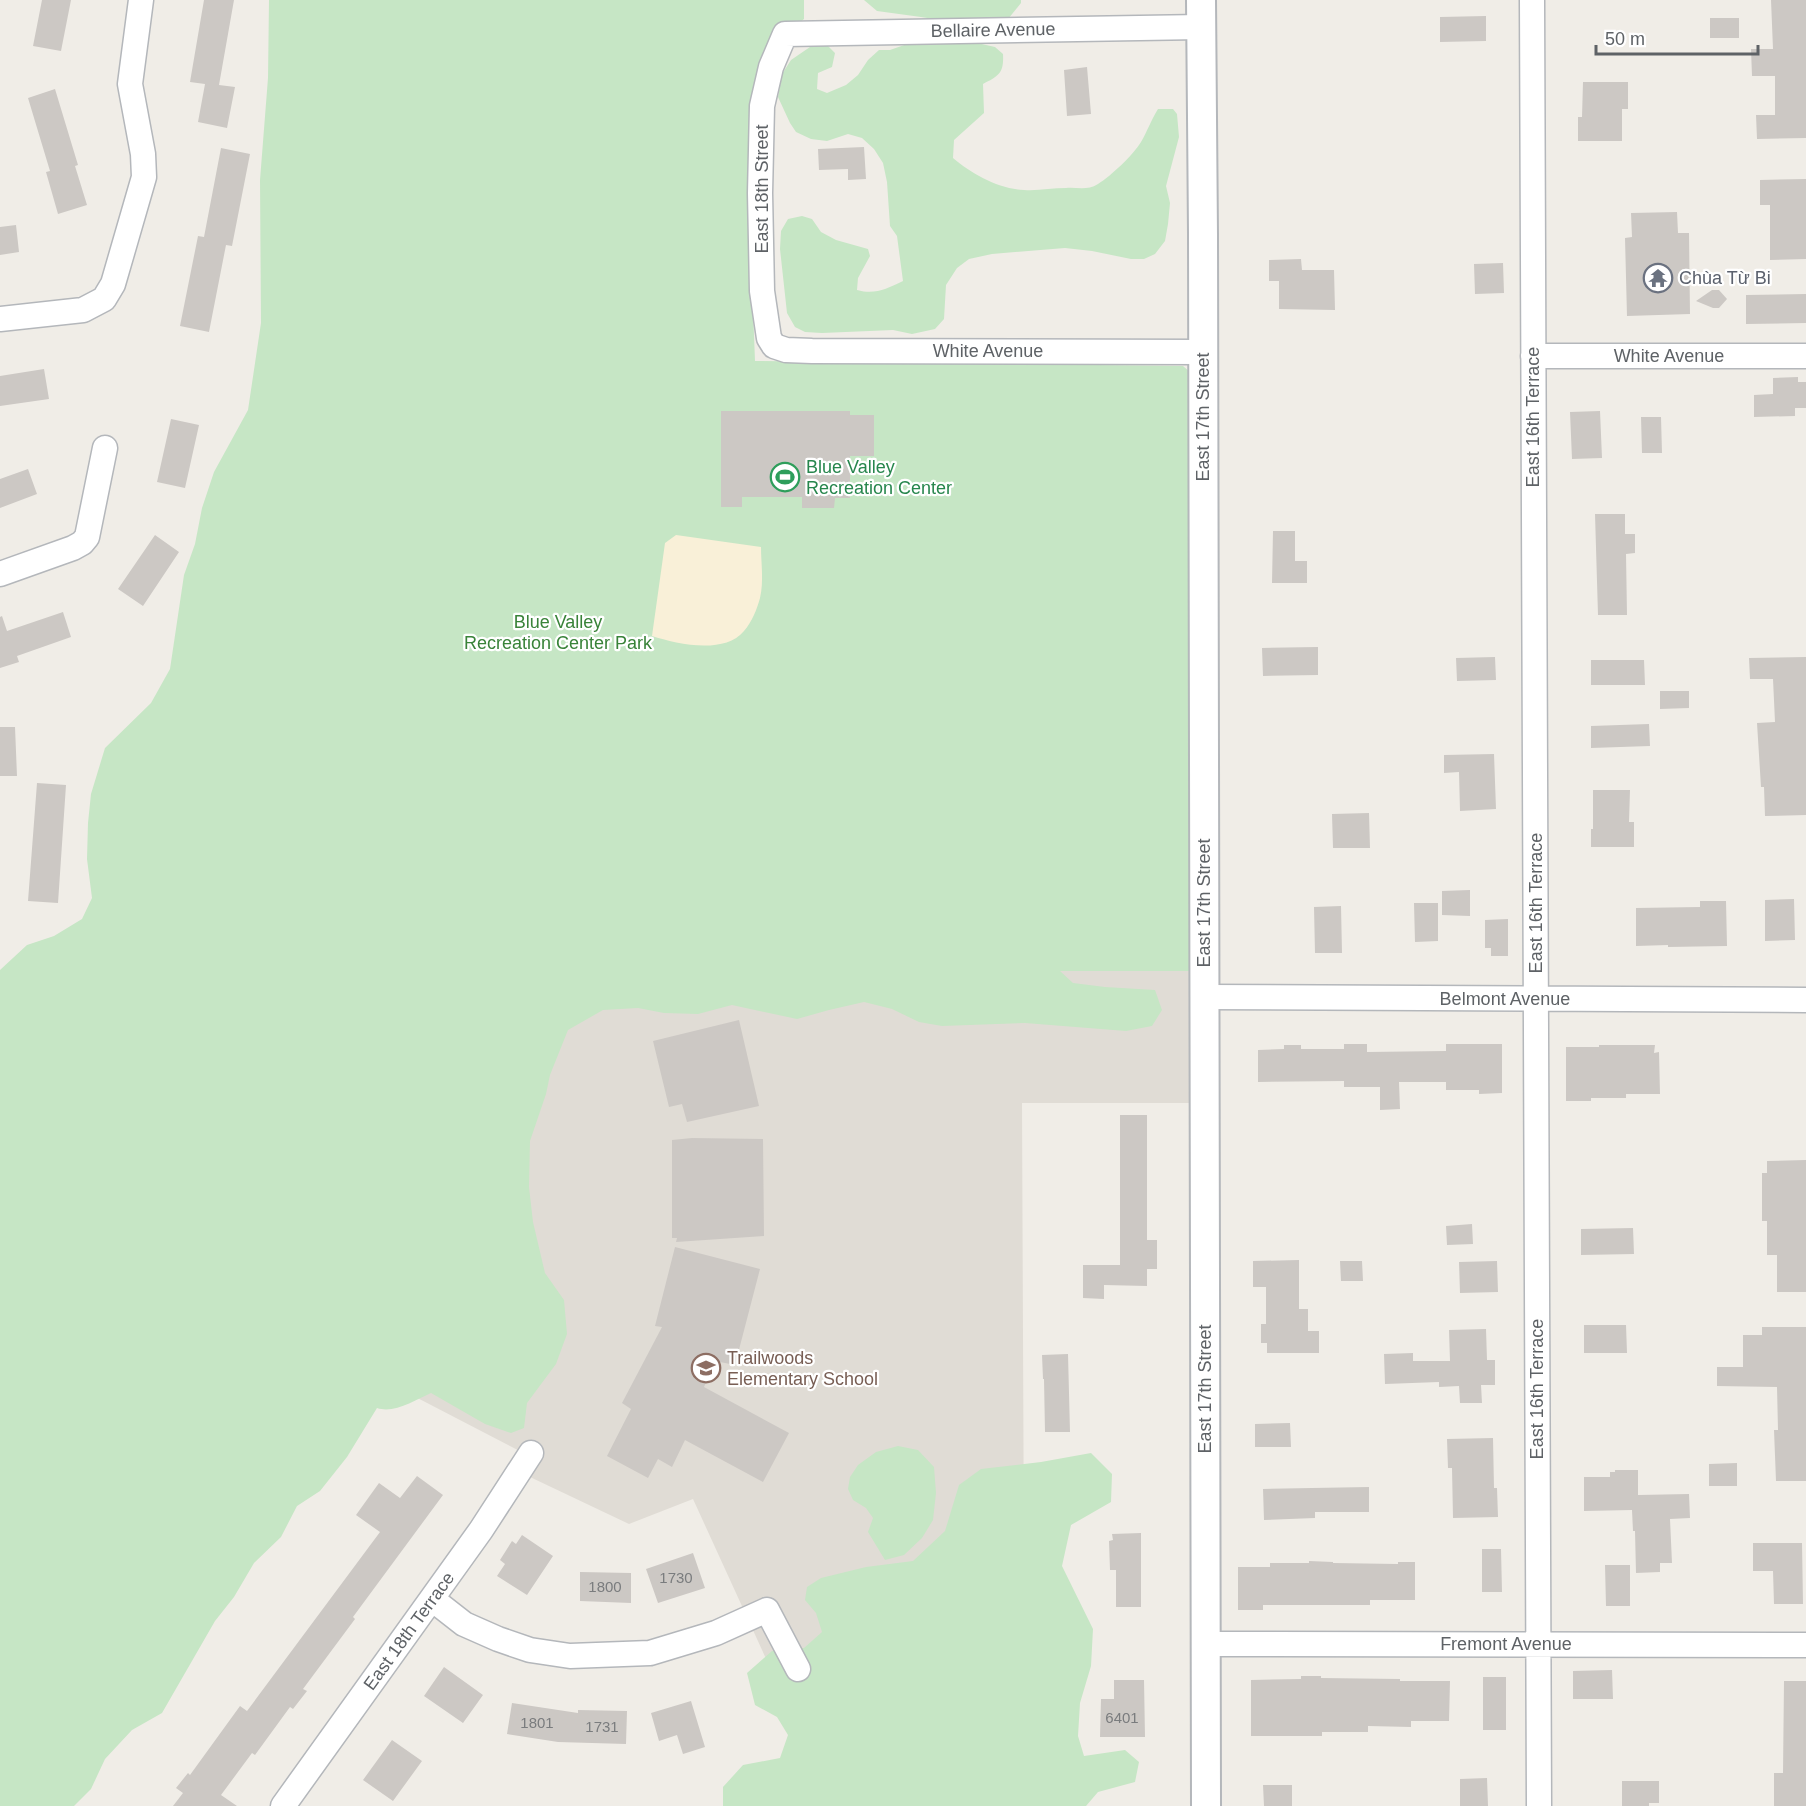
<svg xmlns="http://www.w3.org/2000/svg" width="1806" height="1806" font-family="Helvetica,sans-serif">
<rect width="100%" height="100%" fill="#f0ede7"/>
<path fill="#e0dcd5" d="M375,967L1194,971V1103H1022L1025,1797L832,1803L693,1499L629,1524L530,1477L539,1461L404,1391Z"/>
<path fill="#c6e6c5" d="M269,0H804V19L795,26L778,28L752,284L755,361L1183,366L1191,373L1194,971H1060L1073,983L1105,987L1155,990L1162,1010L1152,1026L1126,1031L1025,1023L942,1026L919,1022L892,1009L864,1002L829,1010L797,1019L732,1005L698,1014L664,1013L638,1008L603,1010L568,1030L550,1075L546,1094L530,1141L529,1187L533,1222L545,1273L564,1300L567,1334L556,1364L527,1403L524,1428L511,1433L485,1424L431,1393C415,1400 394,1414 377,1408L347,1457L320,1491L297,1506L281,1537L254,1563L234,1597L215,1621L162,1713L132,1730L105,1759L91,1789L74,1806H0V970L27,945L54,936L82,919L92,898L87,859L88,823L91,794L105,748L151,703L170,669L184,575L195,544L202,508L214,472L248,410L261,323L260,180L268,78Z
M864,0H1021V3L1008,19L940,20L921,17L877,11Z
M939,42L977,43L995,47L1003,54C1004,73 999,76 983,84L984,113L954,140L953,158C972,174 999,189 1024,190C1038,191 1052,188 1066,188C1077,187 1087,191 1098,184C1111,176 1133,155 1141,142C1147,132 1151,120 1158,109H1173L1177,114L1179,137L1166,186L1170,203L1168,224L1165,241L1155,254L1144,259H1131L1092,251L1065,248L992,254L969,259L957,268L946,285L944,319L935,329L912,334L893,330L822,333L805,332L795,327L787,313L780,249L781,231L788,219L802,216L812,219L821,232L836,240L868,249L870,256L858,278L857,290C875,295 886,289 903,281L897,236L890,226L887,182L883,163L874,149L862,138L848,134L827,141L811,139L796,132L790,123L778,97L782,74L791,60L810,47L826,44L835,53L832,67L818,73L817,89L827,93L846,85L858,75L868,60L879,50H890L910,43Z
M898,1446L918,1450L934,1467L936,1493L933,1520L922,1538L904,1555L885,1560L868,1532L873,1518L866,1508L853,1500L848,1489L850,1477L858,1465L876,1452Z
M1091,1453L1112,1474L1111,1502L1071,1525L1062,1566L1093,1629L1091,1666L1080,1703L1078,1736L1084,1756L1125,1750L1139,1762L1135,1782L1098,1792L1086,1806H723V1787L743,1765L780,1758L788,1735L777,1717L755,1705L747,1673L772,1651L804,1648L822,1632L816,1613L805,1600L807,1587L821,1578L866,1567L913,1561L945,1531L959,1485L981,1469L1041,1462Z"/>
<path fill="#f9f0d8" d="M676,535L761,547C761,563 764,582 760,598C757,609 752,622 744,631C724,655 677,644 652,636L665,543Z"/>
<path fill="#ccc8c4" d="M42,0H71L61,51L33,46Z
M204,0H234L219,85L235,87L227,128L198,122L205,84L190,82Z
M1771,0H1806V138L1757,139L1756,115H1775V76H1752L1751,49H1773Z
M1486,16V41L1440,42V17Z
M1710,18H1739V38H1710Z
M1087,67L1091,114L1067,116L1064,70Z
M1583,82H1628V109H1622V141H1578V117H1582Z
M55,89L78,165L75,166L87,205L58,214L46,172L50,171L28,98Z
M864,147L866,179L848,180V169L819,170L818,149Z
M221,148L250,154L232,246L226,245L209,332L180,326L198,236L204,237Z
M1806,179V259L1770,260V205H1760V180Z
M1677,212L1678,233H1689L1690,314L1627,316L1625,238L1632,237L1631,213Z
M16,225L19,252L0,255V227Z
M1301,259L1302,270H1334L1335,310L1279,309V281H1269V260Z
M1503,263L1504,293L1475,294L1474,264Z
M1712,290H1719L1727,299L1719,308H1713L1696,301Z
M1806,294V323L1746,324V295Z
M44,369L49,399L0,406V376Z
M1798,377V382H1806V408H1795V416L1754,417V395L1773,394V378Z
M721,411H850V415H874V456H850V498H835L834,508H802V497H742V507H721Z
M1600,411L1602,458L1572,459L1570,412Z
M1641,417H1661L1662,453H1642Z
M171,419L199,425L185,488L157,482Z
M28,469L37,494L0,508V479Z
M1595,514H1625V534H1635V553L1626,554L1627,615H1598Z
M1273,531H1295V561H1307V583H1272Z
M155,535L179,552L143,606L118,589Z
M63,612L71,637L17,656L19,662L0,668V617L2,616L7,631Z
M1318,647V675L1263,676L1262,648Z
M1495,657L1496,680L1457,681L1456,658Z
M1806,657V815L1765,816L1764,787H1761L1757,723L1775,722L1773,679H1750L1749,658Z
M1591,660H1644L1645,685H1591Z
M1660,691H1689V708L1660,709Z
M1649,724L1650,746L1591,748V726Z
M0,727H15L17,776H0Z
M1494,754L1496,809L1460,811L1459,772L1444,773V755Z
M37,783L66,785L58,903L28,901Z
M1593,790H1630L1629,822H1634V847H1591V829H1593Z
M1369,813L1370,848H1333L1332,814Z
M1470,890V916L1442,915V891Z
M1794,899L1795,940L1765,941V900Z
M1700,901H1726L1727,946L1668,947V945L1636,946V908L1700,907Z
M1414,903H1438V941L1415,942Z
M1341,906L1342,953H1315L1314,907Z
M1508,919V956H1491V948H1485V920Z
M739,1020L759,1106L687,1122L682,1104L669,1107L653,1041Z
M1344,1044H1367V1052L1446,1051V1044H1502V1093L1479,1094V1090H1446V1082H1399L1400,1109L1380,1110V1087H1344V1081L1258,1082V1050L1284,1049V1045H1301V1049H1344Z
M1599,1045H1655L1654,1053L1659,1052L1660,1094H1626V1098H1591V1101H1566V1047H1599Z
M1120,1115H1147V1240H1157V1269H1147V1286L1104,1285V1299L1083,1298V1265H1120Z
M692,1138L763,1139L764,1236L676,1242L677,1238H672V1140Z
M1806,1160V1292H1777V1255H1767V1221H1762V1173H1767V1161Z
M1472,1224L1473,1244L1447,1245L1446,1226Z
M1633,1228L1634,1254L1581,1255V1229Z
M675,1247L760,1269L735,1365L715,1361L704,1387L789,1433L763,1482L685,1440L672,1467L658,1459L648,1478L607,1456L631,1409L622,1403L662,1327L655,1326Z
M1299,1260V1309H1308V1331H1319V1353H1267V1343H1261V1324H1266V1287H1253V1261Z
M1340,1261H1362L1363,1281H1341Z
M1497,1261L1498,1292L1460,1293L1459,1262Z
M1584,1325H1626L1627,1353H1584Z
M1762,1327H1806V1481H1776L1774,1430H1778L1777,1387L1717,1386V1367H1743V1335H1762Z
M1486,1329L1487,1360H1495V1385H1481L1482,1403H1460L1459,1386L1439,1387V1382L1385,1384L1384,1354L1413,1353V1361H1450L1449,1330Z
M1068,1354L1070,1432H1045L1044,1379H1043L1042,1355Z
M1290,1423L1291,1447H1255V1424Z
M1493,1438L1494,1488H1497L1498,1517L1453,1518L1452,1468H1448L1447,1439Z
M1737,1463V1486H1709V1464Z
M1615,1470H1638V1495L1689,1494L1690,1518L1670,1519L1672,1563H1660V1572L1636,1573L1635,1531H1633L1632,1510L1584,1511V1477H1610V1472H1615Z
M417,1476L443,1495L353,1617L355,1619L303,1689L307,1691L293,1709L290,1707L255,1755L252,1753L221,1795L237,1806H173L183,1793L176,1788L188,1773L190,1775L240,1706L247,1711L380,1532L356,1515L379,1483L400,1498Z
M1369,1487V1512H1315V1518L1264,1520L1263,1489Z
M1141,1533V1607H1116V1570H1110L1109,1541L1113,1540L1112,1534Z
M522,1535L553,1556L527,1595L497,1576L505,1564L500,1560L512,1541L516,1544Z
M1753,1543H1802L1803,1604H1774L1773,1571H1753Z
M1482,1549H1501L1502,1592H1482Z
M693,1553L705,1588L658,1603L646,1569Z
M1309,1561L1333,1562V1563L1398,1564V1562H1415V1600H1370V1605H1263V1610H1238V1567H1270V1563H1309Z
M1605,1565H1630V1606H1606Z
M580,1572L631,1573V1603L580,1601Z
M444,1667L483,1695L463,1723L424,1696Z
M1612,1670L1613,1699H1573V1671Z
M1301,1676H1321V1678L1400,1679V1681H1450L1449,1721H1411V1727L1368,1726V1732H1322V1736H1251V1680L1301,1679Z
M1483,1677H1506V1730H1483Z
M1114,1680H1144L1145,1737H1100L1101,1699H1114Z
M1784,1681H1806V1806H1774V1773H1783Z
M691,1701L705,1747L683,1754L677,1735L659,1741L651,1713Z
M512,1703L578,1713V1710L627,1711L626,1744L558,1742L507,1734Z
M392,1740L422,1761L393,1801L363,1780Z
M1487,1778L1488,1806H1460V1779Z
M1622,1781H1659V1803H1649V1806H1622Z
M1263,1785H1292V1806H1264Z"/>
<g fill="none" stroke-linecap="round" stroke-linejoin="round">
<g stroke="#b4b7bb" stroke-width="27">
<path id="minor" d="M1532,0L1539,1806
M1201,27L785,34L771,67L762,106L760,193L762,291L769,338L774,346L786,350L812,351L1202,352
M0,319L83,310L104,299L113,284L144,177L143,154L130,84L141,0
M1533,356H1806
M0,574L73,548L82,543L87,537L105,448
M1204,997L1806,1000
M432,1599L464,1624L498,1639L530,1650L570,1656L650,1653L716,1633L767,1610L798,1669
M1206,1644L1806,1645
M283,1806L481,1530L531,1453"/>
</g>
<g stroke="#b4b7bb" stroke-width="32">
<path id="tertiary" d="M1201,0L1203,234L1206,1806"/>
</g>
<use href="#minor" stroke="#fff" stroke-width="24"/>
<use href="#tertiary" stroke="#fff" stroke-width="28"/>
</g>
<defs>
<g id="temple-ring" transform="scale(1.5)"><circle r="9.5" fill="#fff" stroke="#6b7280" stroke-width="1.5"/><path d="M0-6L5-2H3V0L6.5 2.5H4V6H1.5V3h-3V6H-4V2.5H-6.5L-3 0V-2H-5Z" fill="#6b7280"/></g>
<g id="stadium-ring" transform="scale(1.5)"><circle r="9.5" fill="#fff" stroke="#2e9e5b" stroke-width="1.5"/><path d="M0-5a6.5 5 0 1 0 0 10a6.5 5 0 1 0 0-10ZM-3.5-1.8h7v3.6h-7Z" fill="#2e9e5b"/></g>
<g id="school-ring" transform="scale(1.5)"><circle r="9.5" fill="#fff" stroke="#8d6e63" stroke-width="1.5"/><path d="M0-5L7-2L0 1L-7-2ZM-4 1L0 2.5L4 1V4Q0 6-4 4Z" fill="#8d6e63"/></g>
</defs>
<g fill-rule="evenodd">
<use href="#temple-ring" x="1658" y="278"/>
<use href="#stadium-ring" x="785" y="477"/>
<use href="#school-ring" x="706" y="1368"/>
</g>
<g text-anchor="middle" stroke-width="4.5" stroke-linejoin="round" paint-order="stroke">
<g font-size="15" fill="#7a7c7e">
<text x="676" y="1583">1730</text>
<text x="605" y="1592">1800</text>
<text x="1122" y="1723">6401</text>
<text x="537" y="1728">1801</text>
<text x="602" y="1732">1731</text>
</g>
<g font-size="18" fill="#5e6266" stroke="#fff">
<text transform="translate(993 30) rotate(-1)" y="6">Bellaire Avenue</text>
<text transform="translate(762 189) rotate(-90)" y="6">East 18th Street</text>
<text x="988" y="357">White Avenue</text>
<text x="1669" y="362">White Avenue</text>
<text transform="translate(1203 417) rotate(-90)" y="6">East 17th Street</text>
<text transform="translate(1533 417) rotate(-90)" y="6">East 16th Terrace</text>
<text transform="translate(1204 903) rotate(-90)" y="6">East 17th Street</text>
<text transform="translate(1536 903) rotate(-90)" y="6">East 16th Terrace</text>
<text x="1505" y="1005">Belmont Avenue</text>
<text transform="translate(1205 1389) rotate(-90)" y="6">East 17th Street</text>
<text transform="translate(1537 1389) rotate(-90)" y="6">East 16th Terrace</text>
<text transform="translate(409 1631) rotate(-54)" y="6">East 18th Terrace</text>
<text x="1506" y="1650">Fremont Avenue</text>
</g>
<g font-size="18" fill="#5b616d" stroke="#fff" text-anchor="start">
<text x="1679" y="284">Chùa Từ Bi</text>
</g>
<g font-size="18" fill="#27864d" stroke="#fff" text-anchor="start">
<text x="806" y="473">Blue Valley<tspan x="806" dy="21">Recreation Center</tspan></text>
</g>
<g font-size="18" fill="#398339" stroke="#fff">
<text x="558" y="628">Blue Valley<tspan x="558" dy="21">Recreation Center Park</tspan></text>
</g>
<g font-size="18" fill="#785e54" stroke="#fff" text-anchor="start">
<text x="727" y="1364">Trailwoods<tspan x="727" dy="21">Elementary School</tspan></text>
</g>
</g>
<path d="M1596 45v9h162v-9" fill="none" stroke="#5e6266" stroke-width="3"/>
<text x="1605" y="45" font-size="18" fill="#5e6266" stroke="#ffffff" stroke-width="4.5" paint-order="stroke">50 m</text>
</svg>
